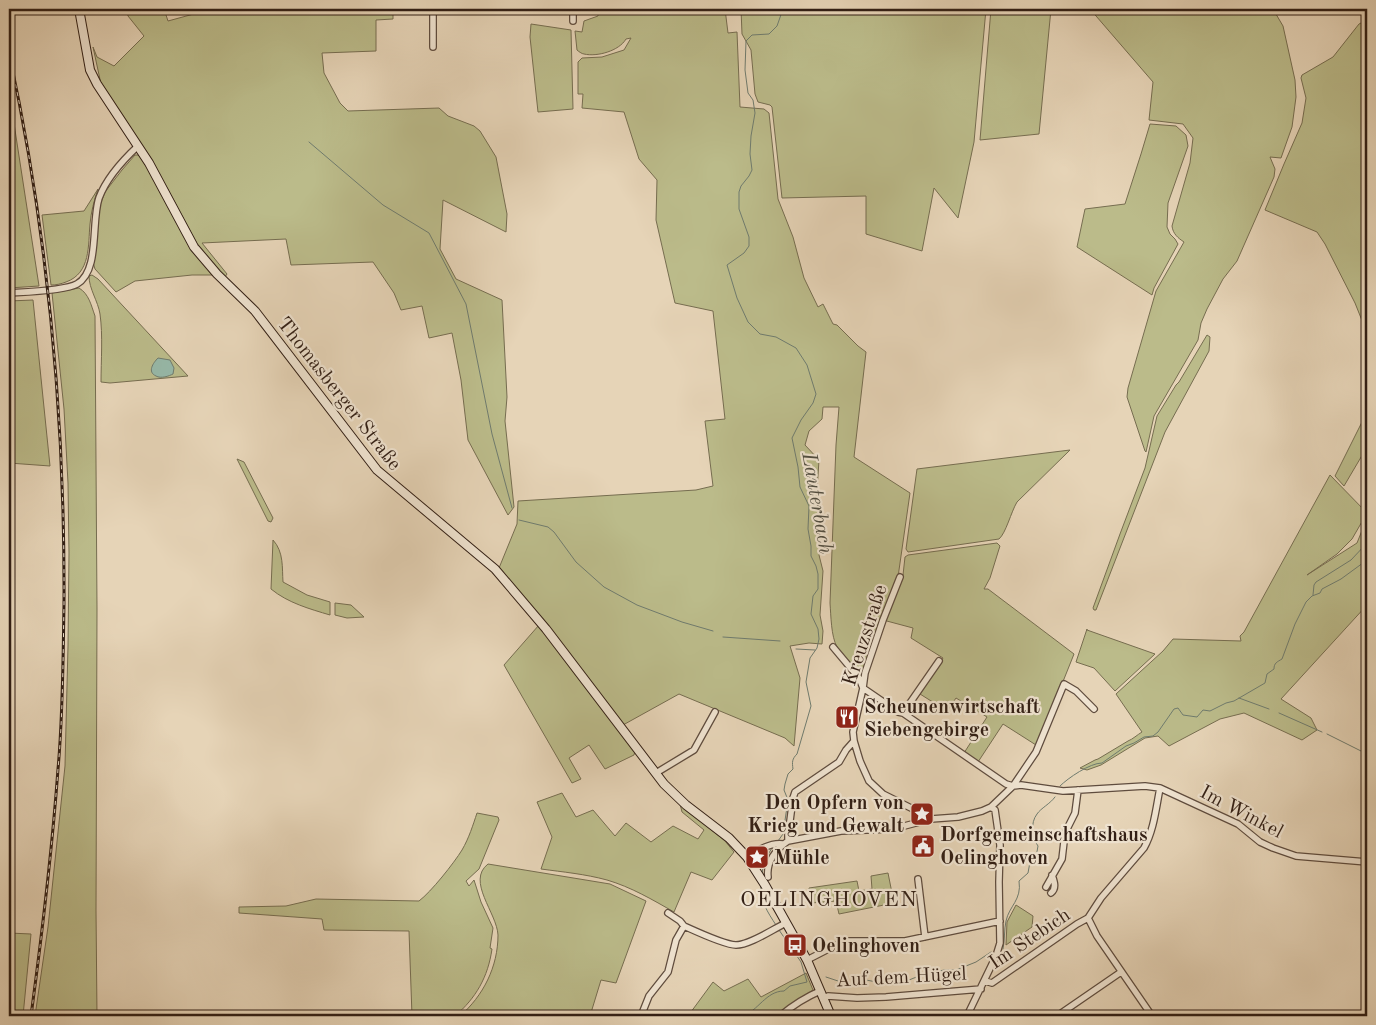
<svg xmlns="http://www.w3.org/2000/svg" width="1376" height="1025" font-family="'Old Standard TT',serif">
<rect width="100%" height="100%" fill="#e6d4b7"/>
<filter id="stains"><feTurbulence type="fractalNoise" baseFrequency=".004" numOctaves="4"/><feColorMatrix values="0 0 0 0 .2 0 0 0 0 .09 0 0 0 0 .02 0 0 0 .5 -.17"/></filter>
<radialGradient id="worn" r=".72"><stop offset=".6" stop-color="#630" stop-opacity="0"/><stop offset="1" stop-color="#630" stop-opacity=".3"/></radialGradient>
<path fill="#bbbb8a" stroke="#766d50" d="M143,9H164L168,21L212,9H393V19L376,20V51L322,53L324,73L340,103L348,111L439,108L448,116L474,126L480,131L496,157L507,214L506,232L443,200L440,249L456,279L502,300L507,397L505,421L514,507L508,515L468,440L461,380L452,333L429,338L422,306L401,310L394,293L373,262L291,265L286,239L202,243L227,274L225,277L202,253L167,188L101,84L93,47L97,57L114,66L144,36L128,16L127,11Z
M598,9H725L728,33L737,32L740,107L764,109L769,113L778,199L793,237L804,278L818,307L823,304L833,324L837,325L858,346L866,352L854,457L910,493L898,577L863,673L861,674L857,672C851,664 842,656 837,647C831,636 831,616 830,603L836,445L839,407H823L822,419L809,431L805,445L819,460L816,506L825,538L819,555L823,571L820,615L823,631L822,644L809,643L790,646L800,678L794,746L785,738L679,694L623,725L499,568L517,524L518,501L696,490L713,486L705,421L725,419L713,311L675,303L656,220L657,180L639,159L624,112L582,108L583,94H578V62L582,58L602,57L624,50L631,38L626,39C619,51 597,57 584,54C582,54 578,51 577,50L575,31L582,32L584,21L598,16Z
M741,9H986L974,142L958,218L934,188L922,251L866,234V196L782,198L772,107L770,105L758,102L755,94L751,50L742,34Z
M991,9H1051L1039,134L980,140Z
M1090,9H1273L1283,26L1295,80L1296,97L1292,127L1281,158L1270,157L1275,169L1274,177L1237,261L1223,279L1207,309L1201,323L1198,340L1154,416L1146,452L1145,451L1127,397L1128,388L1156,291L1184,242C1178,238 1173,234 1172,226L1190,163L1193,138L1183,124L1149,120L1153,82Z
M1363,22L1367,23V333L1355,303L1325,244L1317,232L1265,210L1284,164L1302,123L1306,98L1301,78L1302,75L1333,57L1359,24Z
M531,24L571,30L573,109L538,112L530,37Z
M9,91L39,286L9,288Z
M1150,124L1176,126L1186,135L1188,146L1168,203L1167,227L1170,234L1175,239L1178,244L1154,288L1152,295L1077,247L1085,209L1125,204L1141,154Z
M135,155H141L214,275H192L135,281L116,292L95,269L93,262L97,222L100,205L105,192L122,170Z
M98,189C94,201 91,212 90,224C88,245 91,273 66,282C61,284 56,285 51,285L42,215L84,211Z
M92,275L98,279L188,376L110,383L101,382C101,361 103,335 100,314C98,301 89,289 89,276Z
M79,288C89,294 91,305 95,316L97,609L96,911L97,1016H35L48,927L65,766L68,646L69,553L68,483L64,409L52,293Z
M33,300L50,466L9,463V301Z
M1207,335L1210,337L1209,351L1165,432L1096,610H1094L1093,608L1120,534L1145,468L1157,416L1176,385L1179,382Z
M1367,412V447L1344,486L1335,476Z
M1070,450L1017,502C1011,512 1006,533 999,539L908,552L906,549L917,469Z
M237,459L244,462L273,518L271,522L268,521Z
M1330,475L1367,513L1352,539L1337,554L1307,575L1357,543L1367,518V605L1281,699L1311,718L1317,730L1302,740L1244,713L1220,719L1169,746L1158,736L1145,738L1101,765L1087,770L1080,768L1095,760L1098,759C1108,753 1118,747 1128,741C1133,739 1137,735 1142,732L1116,694L1163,651L1173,639L1241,641L1240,636L1244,632Z
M273,540C284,552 282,568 283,582L307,595L330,602V615C310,609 288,603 271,589Z
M997,543L1000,546L999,549L990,578L984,589H988L1074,654L1062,684L1036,745L1003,724L978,762L964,753L987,717L956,698L947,711L920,694L943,658L911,638L913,628L883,620L903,575L905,557L908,555Z
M335,603L351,605L364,617L347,618L335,615Z
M539,625L635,751L634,755L605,769L589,745L569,758L581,779L572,783L504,665Z
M1087,629V630L1155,654L1115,691L1094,668L1076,662Z
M562,793L576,817L593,810L615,836L626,823L651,842L673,826L698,839L704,830L682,812L680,804L725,841L734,852L712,880L691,872L674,912C653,900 631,887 607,880C585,874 563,872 541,869L552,837L537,802Z
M477,813L498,817L499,820L479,869L466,881L469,886L474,880L481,902L493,928L490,948L492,949C488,977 476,998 455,1016H412L409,931L324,930L322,919L239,913V907L286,906L316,899L419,901C431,892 454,863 462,850C469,838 473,825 477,813Z
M488,864L610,884L646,901L616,983L601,980L590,1016H460C483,996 498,967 498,935C497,913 466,881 488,864Z
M888,873L894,903L839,914L836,901L811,903L809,888L857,881L859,891L872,889L871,876Z
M1016,905L1033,916L1032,927L1006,945L1007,922Z
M9,933L31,934L23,1016H9Z
M806,973L813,990L783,1010L777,1016H688L713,982L724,991L748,979L761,997Z"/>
<path fill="#97b9a9" stroke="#6f7b6e" d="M158,358L170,360L174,368L173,374C169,376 161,379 156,376C147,372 153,363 158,358Z"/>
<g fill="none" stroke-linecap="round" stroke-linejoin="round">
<path stroke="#6f7b6e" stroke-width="1" d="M309,142L383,205L429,233L466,304L492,434L512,508
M519,520L548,527L554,532L576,562L604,587L637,605L682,622L713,631
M1313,595L1314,585L1316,582L1351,560L1367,543
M723,637L780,641
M796,649L815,650
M1239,698L1269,709
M1279,713L1322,732
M1327,734L1367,754
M1060,786C1068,778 1090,763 1102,763L1126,746L1134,743L1144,737L1153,736L1158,732L1174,709L1178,708L1183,715L1197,717L1203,710L1210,711L1226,703L1234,701L1265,683L1267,674L1274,669C1274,663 1277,662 1282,659L1295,624L1306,602L1312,596L1320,593L1322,589L1341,579L1367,560
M778,841L783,834L788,800L784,790L785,784L788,774L793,769C792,762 792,759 797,754L811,706L806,682L810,658L817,648L819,639L818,629L811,614L813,596L818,589V574L816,566L811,556V546L808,529L809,506L800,487L798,467L792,438L801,420L813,403L816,394L807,365L796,348L776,337L760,334L748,322L737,298L727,265L744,253L749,246V237L739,209V192L741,186L749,176L752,170L750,154L751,136L755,113L753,100L748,93L745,70L746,41L752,35L769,34L777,26L783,9
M762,874L764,861L772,848
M761,885C759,899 768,913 776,925
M1003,949C1005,940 1004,930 1006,921C1009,906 1022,900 1019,881L1028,873L1030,862L1036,857L1038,846C1032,838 1030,823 1037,814C1041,808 1050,804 1055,797
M826,977L850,985L866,980L882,983L887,980H909L919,976L944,970H956L976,962L991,952
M743,1016C758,1011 766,991 784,991L790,986L807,982L801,962L779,930"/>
<g stroke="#5f4c3e" stroke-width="8">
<path id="minor" d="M573,9V21
M433,47V9
M9,293C25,292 64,291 77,284C100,271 91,222 99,198C106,179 123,160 138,146
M900,577L883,620L865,673L863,688L853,732L854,741L860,761L869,781L883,794L917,811L918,822
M833,647L859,678L863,688L898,712L903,713L1006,784L1013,786L1021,785L1063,791L1145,786L1160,788L1238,824L1260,842L1273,848L1296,856L1367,862
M903,713L939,661
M656,773L694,750L715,712
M788,841V836L793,798L795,792L839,762L846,750L854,741
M747,857C756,851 772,842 783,844
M768,877C766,862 776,849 788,841L841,831L893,829L931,819L958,817L982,811L991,807L1013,786L1036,752L1064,684L1076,691L1094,709
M918,879L925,937
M1046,887L1062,859L1065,833L1075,813L1078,790
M1051,893C1057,888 1054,881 1052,875
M668,913L680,921L684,926
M1088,918L1097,936L1152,1016
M807,960L844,941H905L1000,921
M985,981L992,983L1077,924L1088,918L1101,898L1144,848C1154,830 1156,808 1160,788
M823,998L828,996L857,998L886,997L981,989
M641,1016L649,996L668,972L676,940L684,926C695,931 725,945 736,945C750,945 773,929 786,923
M780,1016C792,1006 806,997 820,991
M967,1016L996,956L1000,943L999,882L1000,845L995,810L991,807
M1057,1016L1121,972"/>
</g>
<g stroke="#321f15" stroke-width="10">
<path id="secondary" d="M79,9L90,70L97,84L149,163L194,247L217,274L255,311L377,470L495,569L546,629L664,784L686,805L729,838L747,857L765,885L807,960L831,1016"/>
</g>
<use href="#minor" stroke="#efe3d0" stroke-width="5.5"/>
<use href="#secondary" stroke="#efe3d0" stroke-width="8"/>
<g stroke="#321f15" stroke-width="3">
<path id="rail" d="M9,53C48,233 65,419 64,604C63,659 63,715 58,769C52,852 42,934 31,1016"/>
</g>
<use href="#rail" stroke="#efe3d0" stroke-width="1" stroke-dasharray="4" stroke-linecap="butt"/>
</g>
<defs>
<g id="restaurant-square" transform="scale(1.25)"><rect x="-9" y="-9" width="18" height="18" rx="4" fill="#8f2418" stroke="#efe3d0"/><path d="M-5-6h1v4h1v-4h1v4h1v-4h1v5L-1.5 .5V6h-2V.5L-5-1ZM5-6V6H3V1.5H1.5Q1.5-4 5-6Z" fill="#fff"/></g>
<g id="sight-square" transform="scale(1.25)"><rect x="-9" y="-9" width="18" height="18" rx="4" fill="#8f2418" stroke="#efe3d0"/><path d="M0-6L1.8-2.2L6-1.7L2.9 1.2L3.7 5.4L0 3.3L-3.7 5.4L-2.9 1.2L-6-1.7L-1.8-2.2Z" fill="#fff"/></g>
<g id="civic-square" transform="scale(1.25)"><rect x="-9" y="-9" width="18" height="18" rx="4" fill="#8f2418" stroke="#efe3d0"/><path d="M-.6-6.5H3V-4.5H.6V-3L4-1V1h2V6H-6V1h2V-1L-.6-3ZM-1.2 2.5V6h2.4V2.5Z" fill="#fff"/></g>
<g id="bus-square" transform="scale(1.25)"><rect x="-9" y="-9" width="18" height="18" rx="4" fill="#8f2418" stroke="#efe3d0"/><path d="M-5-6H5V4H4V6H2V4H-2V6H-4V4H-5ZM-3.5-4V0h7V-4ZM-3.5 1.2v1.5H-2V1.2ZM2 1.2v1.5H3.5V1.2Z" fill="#fff"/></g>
</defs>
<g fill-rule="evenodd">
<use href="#restaurant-square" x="847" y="717"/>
<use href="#sight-square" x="922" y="814"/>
<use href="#civic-square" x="923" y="846"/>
<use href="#sight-square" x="757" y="857"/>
<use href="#bus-square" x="795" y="945"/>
</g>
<g text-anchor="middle" stroke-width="4.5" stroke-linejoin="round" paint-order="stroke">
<g font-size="20" fill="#321f15" stroke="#efe3d0">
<text transform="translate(340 393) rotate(52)" y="7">Thomasberger Straße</text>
<text transform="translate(864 635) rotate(-72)" y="7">Kreuzstraße</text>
<text transform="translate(1242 811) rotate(28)" y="7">Im Winkel</text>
<text transform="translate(1029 938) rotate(-34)" y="7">Im Stebich</text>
<text transform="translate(901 976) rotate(-3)" y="7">Auf dem Hügel</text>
</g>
<g font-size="20" font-weight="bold" fill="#321f15" stroke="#efe3d0" text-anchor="start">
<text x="864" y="713">Scheunenwirtschaft<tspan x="864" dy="23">Siebengebirge</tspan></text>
<text x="904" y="809" text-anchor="end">Den Opfern von<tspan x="904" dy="23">Krieg und Gewalt</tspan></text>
<text x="940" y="841">Dorfgemeinschaftshaus<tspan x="940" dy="23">Oelinghoven</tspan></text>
<text x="774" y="864">Mühle</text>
<text x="812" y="952">Oelinghoven</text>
</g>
<g font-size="21" font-style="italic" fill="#504d41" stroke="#efe3d0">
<text transform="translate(818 503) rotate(80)" y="7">Lauterbach</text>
</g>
<g font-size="22" letter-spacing="1" fill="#321f15" stroke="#efe3d0">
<text x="829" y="906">OELINGHOVEN</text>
</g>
</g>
<rect width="1376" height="1025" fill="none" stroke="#e6d4b7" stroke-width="30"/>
<rect x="10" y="10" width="1356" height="1005" fill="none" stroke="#321f15" stroke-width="2.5"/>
<rect x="15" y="15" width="1346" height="995" fill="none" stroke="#321f15"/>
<rect width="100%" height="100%" filter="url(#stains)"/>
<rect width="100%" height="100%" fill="url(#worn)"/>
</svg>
